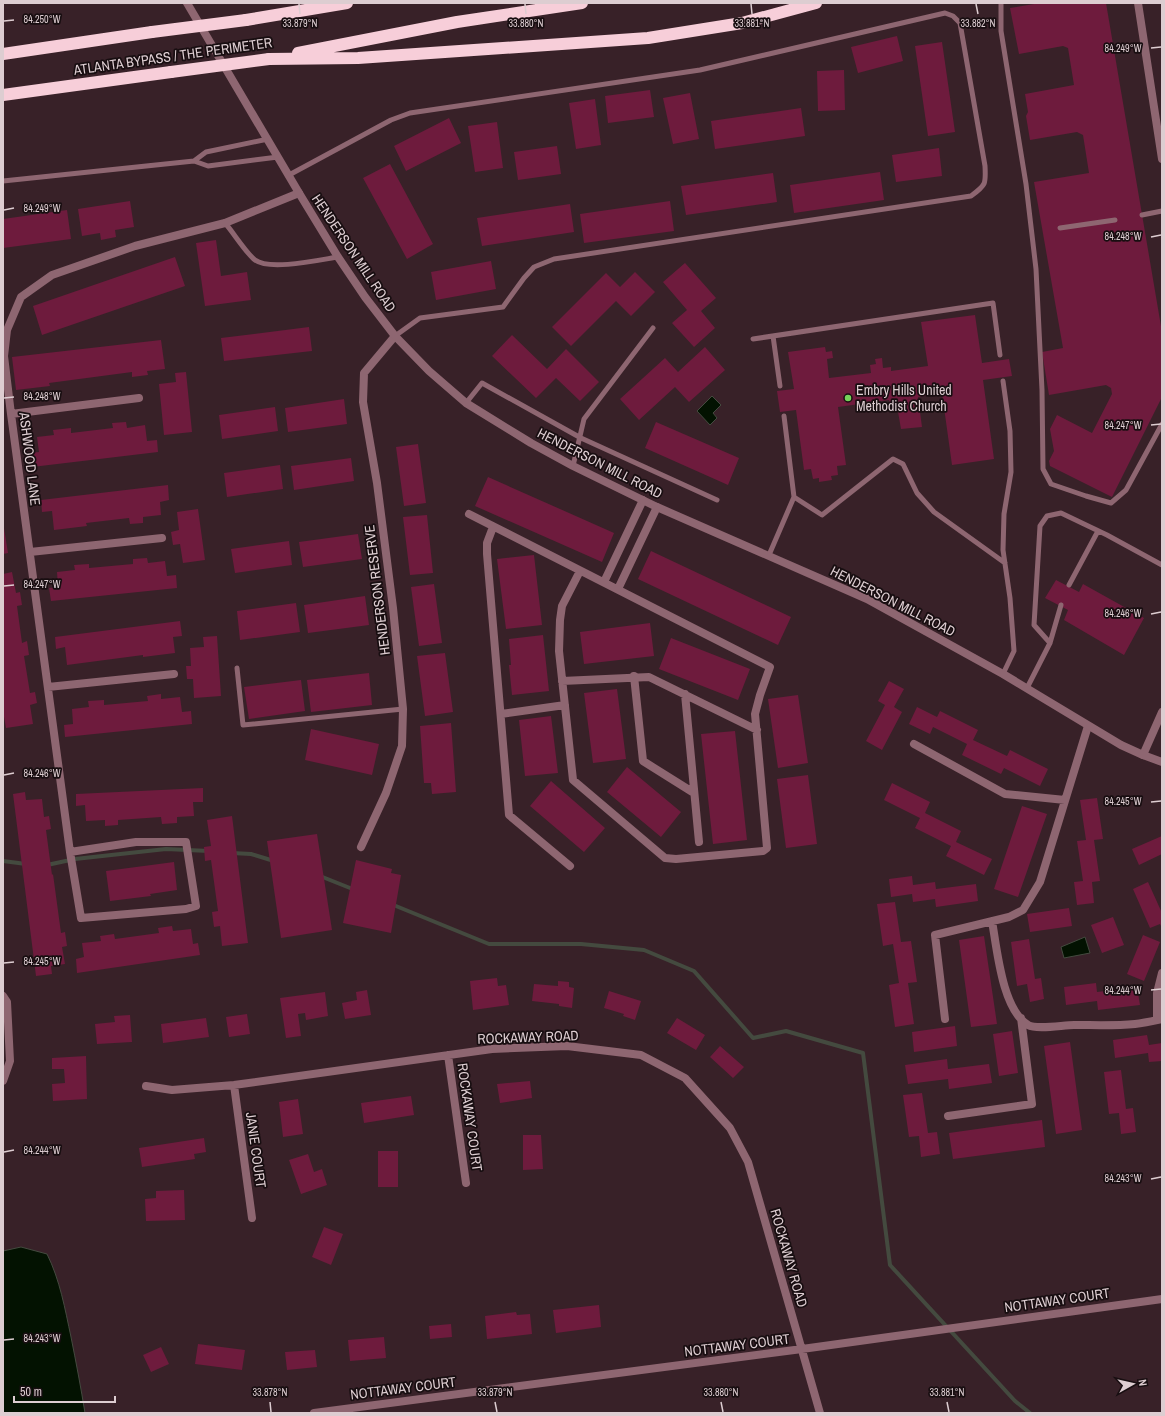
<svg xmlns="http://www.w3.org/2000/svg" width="1165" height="1416" font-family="'Archivo Narrow',sans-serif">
<rect width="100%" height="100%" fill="#382128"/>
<path fill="#031201" stroke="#444a3f" d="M712,396L721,405L713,413L717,418L710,425L697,411Z
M1085,937L1090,953L1064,958L1061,947Z
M21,1247L47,1254C60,1280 65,1309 71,1337C76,1362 81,1388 85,1413H3V1251Z"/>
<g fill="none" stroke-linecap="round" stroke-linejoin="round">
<path stroke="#444a3f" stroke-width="4" d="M232,853L251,854L274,861
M3,861L26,864
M47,865L75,859L166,849L209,851
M320,876L355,890
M391,904L489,944H581L644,950L694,971L753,1038L786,1031L863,1053L890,1265L1015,1401L1030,1413"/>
</g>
<path fill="#6e1b3d" d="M1040,3H1106L1162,332V397L1112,497L1050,466L1049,461L1054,451L1050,429L1057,415L1092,433L1112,394L1111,388L1106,385L1049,395L1042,352L1063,348L1034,182L1089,173L1083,135L1077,132L1030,140L1026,116L1028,112L1025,94L1074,85L1068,48L1063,46L1019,54L1010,8Z
M897,36L903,61L858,73L851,47Z
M942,42L955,132L928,136L915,46Z
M844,70L845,110L818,111L817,71Z
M650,90L654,117L608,123L605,96Z
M690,93L699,139L673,144L663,98Z
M595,99L601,145L576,149L569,103Z
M801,108L805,136L715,149L711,121Z
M449,118L461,143L406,171L394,146Z
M497,122L503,168L475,172L468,126Z
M557,146L561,174L518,180L514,152Z
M939,148L942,176L896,182L892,155Z
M390,164L433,244L407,259L363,178Z
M880,172L884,200L794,213L790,185Z
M773,173L777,202L686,215L681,186Z
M130,201L134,227L115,230L116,237L101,240L100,233L82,236L78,209Z
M670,201L674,231L584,243L580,214Z
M570,204L574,232L482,246L477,218Z
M67,210L71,239L3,248V219Z
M216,240L221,276L247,272L251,300L205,306L196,243Z
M175,257L185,286L42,335L33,306Z
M491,261L496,289L436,300L431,272Z
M685,263L716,298L701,311L715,328L694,347L672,323L687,310L663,282Z
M635,272L655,292L631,316L616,301L571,346L552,327L606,273L620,287Z
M975,315L982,363L1009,359L1012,376L983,380L994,459L952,465L942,393L918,397L922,427L901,429L897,406L890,407L889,400L838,407L846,465L837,466L838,475L831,476L832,480L819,482V478L813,479L811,469L804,470L796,410L780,412L777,391L794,389L788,352L825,347L826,352L832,351L833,358L827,359L829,378L871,373L870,365L876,364L875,359L882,358L883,368L891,367V371L928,366L921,322Z
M309,327L312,351L224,361L221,338Z
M512,335L547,369L566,349L599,382L580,401L556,378L536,398L492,356Z
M161,340L165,369L147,371L148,375L132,377V372L49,383L50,386L16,390L12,357Z
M705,347L725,370L689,402L675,387L639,420L620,399L665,358L678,372Z
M186,372L192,432L164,435L159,384L176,382L175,373Z
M344,399L347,424L288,432L285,408Z
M275,407L278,431L222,439L219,415Z
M126,422L127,428L145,425L147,441L157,440L158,452L32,467L30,453L39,452L37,437L54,435L53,430L71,428V433L113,428L112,423Z
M656,422L739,458L728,485L645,448Z
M418,444L426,503L404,506L396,447Z
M351,458L354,481L294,490L291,466Z
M280,465L283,489L227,497L224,473Z
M488,477L614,533L602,562L475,506Z
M168,485L169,500L160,502L161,515L143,517V523L130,524L129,518L86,523L87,526L54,530L52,511L42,512L41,500Z
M198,509L205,560L183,563L180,544L173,545L171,532L179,530L177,512Z
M427,515L433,573L410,575L403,517Z
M3,522L8,553L3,554Z
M358,534L362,559L303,567L299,542Z
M289,541L292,565L235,573L231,549Z
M651,551L791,617L778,645L638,579Z
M534,555L542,625L506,629L497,559Z
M147,558L148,563L165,561L167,576L176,575L177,588L51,601L49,588L58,587L57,572L75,570L74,565L89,564V568L133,564V559Z
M12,572L16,593L20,592L22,605L17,606L22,643L27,641L29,655L24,656L30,693L35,692L37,703L30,705L33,724L6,728L3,711V574Z
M1056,580L1079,592L1083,584L1144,618L1124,655L1064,620L1068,610L1045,598Z
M434,584L442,643L419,646L411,587Z
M365,596L369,625L308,633L304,605Z
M296,603L300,632L240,640L237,611Z
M180,621L182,636L173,637L175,653L143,657V655L67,665L65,647L56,649L55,637Z
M650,623L654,656L584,664L580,632Z
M543,635L549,691L512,695L509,665H511L509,639Z
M217,636L221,696L194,698L193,679H187L186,666H191L190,648L204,647L203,637Z
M671,638L750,669L738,700L659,669Z
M445,653L453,712L425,716L417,656Z
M369,673L372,705L311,712L307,680Z
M301,680L305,711L249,719L244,687Z
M889,681L904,689L894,707L902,712L882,750L866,741L885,705L878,701Z
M617,689L626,759L593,763L584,693Z
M161,694V699L180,697L182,712L191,711L192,724L65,737L64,725L73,724L72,709L89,707L88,701L104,700V705L148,701L147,696Z
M798,695L808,763L778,768L768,699Z
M917,707L937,717L940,711L978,730L973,740L1007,756L1010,750L1048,769L1040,786L1004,768L1001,774L962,755L967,744L933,727L930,734L909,724Z
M551,716L558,773L525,776L519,720Z
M451,723L456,792L432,794L431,783H424L420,726Z
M311,729L379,744L372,775L305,760Z
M735,731L747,840L713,844L701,734Z
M627,767L681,812L661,837L607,792Z
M808,775L817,844L786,848L777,779Z
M551,781L605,828L584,852L530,806Z
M892,783L930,802L925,813L961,831L956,842L992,859L984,875L946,856L951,846L915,828L920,818L884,800Z
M203,788V802H193L194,816L177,817V823L162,824L161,817L118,820V825L105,826V820L86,821L85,805L76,806V794Z
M25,792L26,800L42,799L44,817L49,816L51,829L46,830L52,875L53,874L61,933L65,932L67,946L62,947L65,964L51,966L52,974L36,976L13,794Z
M1097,798L1103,839L1094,840L1100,881L1092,882L1094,903L1077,905L1074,882L1083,881L1077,841L1086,840L1080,800Z
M1022,806L1047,814L1018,897L994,889Z
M232,816L248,943L222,946L220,926L214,927L212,912L218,911L211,860L205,861L204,847L211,846L207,820Z
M317,834L332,930L281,938L267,841Z
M1162,836V854L1139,865L1132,849Z
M356,860L392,869L391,873L401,875L391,933L343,923Z
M174,862L177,890L150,894L151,896L110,901L106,871Z
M912,876L913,885L935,882L936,889L976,884L978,901L936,907L935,899L913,902L912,894L891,897L889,879Z
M1148,882L1162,913V928L1160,924L1150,928L1133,889Z
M895,902L901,942L911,941L917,982L908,983L914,1024L895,1027L889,985L899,983L893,944L883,946L877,904Z
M1069,908L1072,926L1030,932L1027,914Z
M1113,917L1124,945L1102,953L1091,925Z
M172,926L173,931L191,929L193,944L198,943L200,955L77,973L76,959L84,957L82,943L101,941L100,936L114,934L115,939L159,933L158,928Z
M1143,935L1160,942L1144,981L1127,974Z
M984,936L997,1024L971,1027L959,940Z
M1029,939L1035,979L1041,978L1044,999L1030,1002L1027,984L1017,986L1011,942Z
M497,978L498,986L506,985L509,1005L473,1010L470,981Z
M558,981L569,982V987L574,988L572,1008L559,1006V1004L532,1001L534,984L558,986Z
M1096,983L1097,992L1137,987L1140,1005L1098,1010L1097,1001L1066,1005L1064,987Z
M367,990L371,1015L345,1019L342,1003L357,1000L356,992Z
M609,991L641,1001L635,1020L623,1016L624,1014L604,1008Z
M325,992L328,1016L306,1020L305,1013L298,1014L301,1036L286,1038L280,998Z
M247,1014L250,1034L229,1037L226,1017Z
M130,1015L132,1042L97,1044L95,1024L115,1022L114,1016Z
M206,1018L209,1037L163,1043L161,1024Z
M677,1018L705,1035L696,1050L667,1033Z
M955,1026L957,1046L914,1052L912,1032Z
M1012,1031L1018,1073L999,1076L993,1034Z
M1147,1035L1149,1045L1162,1043V1061L1149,1062L1148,1053L1115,1058L1113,1040Z
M1070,1042L1082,1130L1056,1134L1044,1046Z
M720,1046L744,1067L733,1078L710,1057Z
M86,1056L87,1099L53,1101L52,1084L65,1083L64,1069H52V1058Z
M947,1059L948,1069L989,1064L992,1083L949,1089L948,1079L908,1084L905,1065Z
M1121,1070L1126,1109L1133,1108L1136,1132L1121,1134L1119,1113L1109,1114L1104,1072Z
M530,1081L532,1098L500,1103L497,1084Z
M922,1093L928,1133L937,1132L940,1154L921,1157L919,1136L909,1137L903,1095Z
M411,1096L414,1115L364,1123L361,1103Z
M298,1099L303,1134L283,1137L279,1102Z
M1042,1120L1045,1147L953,1159L949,1133Z
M523,1135H541L543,1169L523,1170Z
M204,1138L206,1152L194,1154L195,1159L142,1167L139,1148Z
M378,1151H398V1187H378Z
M308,1154L314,1172L322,1169L327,1185L301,1194L289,1160Z
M184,1190L185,1220L146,1221L145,1199L156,1198V1191Z
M324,1227L343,1234L331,1265L312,1257Z
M599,1305L601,1327L556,1333L553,1310Z
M516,1312L517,1315L530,1314L532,1334L487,1339L485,1316Z
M451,1324L452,1337L430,1339L429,1326Z
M384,1337L386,1358L350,1361L348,1340Z
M198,1344L245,1350L242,1370L195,1364Z
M161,1347L169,1364L151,1372L143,1355Z
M315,1350L317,1367L287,1370L285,1352Z"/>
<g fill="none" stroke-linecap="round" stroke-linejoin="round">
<path stroke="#8e6671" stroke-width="5" d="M1001,3V31L1026,184L1036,269L1042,390L1043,469L1051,484L1086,496L1111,503L1126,490L1162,424
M194,161L206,152L268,139
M289,175L391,120L410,113L700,70L945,13L953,16L960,23L985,166C986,184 986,185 971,196L554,259L534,267L524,278L503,307L420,318L395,336
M3,181L194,161L208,166L278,157
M1142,215L1162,211
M225,223C233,232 246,253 255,260C269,271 319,260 338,257
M1060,228L1115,220
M773,336L780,386
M753,339L993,303L1000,355
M1003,381L1010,431L1011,472L1004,514L1003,550L1010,598L1014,651L1003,674
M466,403L482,383L581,438L717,500
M573,466L584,419L653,328
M794,497L822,515L893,459L903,464L917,493L934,512L1005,563
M769,555L794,497L784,416
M1069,585L1098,531
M1050,643L1034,625L1040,526L1047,516L1061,513L1107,535L1162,565
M237,668L243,725L403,709
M1027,688L1050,643L1061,605"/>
<path stroke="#8e6671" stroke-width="8" d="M1138,3L1162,159
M11,414L139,398
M469,514L770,667L760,695L755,714L767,848L763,851L676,859L665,858L573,780L559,651L560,620L562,606L580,571
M493,527L487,543V554L509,815L570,866
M30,552L162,538
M604,582L643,500
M618,589L657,507
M634,676L643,761L694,793
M562,681L649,677L757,730
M48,687L174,674
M685,694L699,842
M501,714L565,705
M914,744L1005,794L1065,800
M1143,755L1162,712
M361,847L386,793L402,746L403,709L393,608L377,483L363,402L364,373L395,336
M70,852L136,842H186L196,906L186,909L81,918L70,852L11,414L4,356L7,330L21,297L52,275L135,246L225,223L299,193
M992,921C997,949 1002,1009 1028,1025C1037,1030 1063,1025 1074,1025C1094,1025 1115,1026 1135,1024C1144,1023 1153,1021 1162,1019
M3,996L7,1002L10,1061L3,1081
M945,1019L935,935L1009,917L1023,910L1040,882L1088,726
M1157,1020V993L1162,973
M448,1055L466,1183
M234,1085L252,1218
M146,1086L172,1090L234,1085L492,1049L567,1046L641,1055L685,1078L730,1128L748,1162L820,1413
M948,1116L1032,1104L1021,1018
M314,1413L802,1349L1162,1299"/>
<path stroke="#8e6671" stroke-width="8" d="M187,3L299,193L338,257L365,297L395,336L429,371L466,403L531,443L573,466L657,507L867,599L1003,674L1121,745L1143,755L1162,762"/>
<path stroke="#f7ced9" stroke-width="12" d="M246,20L347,3
M298,53L457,22L582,3
M3,54L152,32
M269,59L358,58L648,38L742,23L816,3
M3,95L171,72"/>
<path stroke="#f7ced9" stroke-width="12" d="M152,32L246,20
M171,72L269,59"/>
</g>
<path fill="none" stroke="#ddcdd1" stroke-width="1.5" d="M299,4L300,14M525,4L526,14M751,4L752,14M976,4L978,14M4,21L14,20M1151,48L1161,47M4,210L14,208M1151,237L1161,235M4,398L14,397M1151,425L1161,424M4,586L14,585M1151,614L1161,612M4,775L14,773M1151,802L1161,801M4,963L14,962M1151,990L1161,989M4,1152L14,1150M1151,1179L1161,1177M4,1340L14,1339M270,1402L271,1412M495,1402L497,1412M721,1402L723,1412M947,1402L949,1412"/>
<circle fill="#76d25a" stroke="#180e11" stroke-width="1.5" cx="848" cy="398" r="4"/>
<g text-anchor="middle" stroke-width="3.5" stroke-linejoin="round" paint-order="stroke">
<g font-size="14" fill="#ddcdd1" stroke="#180e11">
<text transform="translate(173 56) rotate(-8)" y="5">ATLANTA BYPASS / THE PERIMETER</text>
<text transform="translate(354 253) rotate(56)" y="5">HENDERSON MILL ROAD</text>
<text transform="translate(30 459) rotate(83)" y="5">ASHWOOD LANE</text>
<text transform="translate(600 463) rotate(27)" y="5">HENDERSON MILL ROAD</text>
<text transform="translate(377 590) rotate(-97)" y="5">HENDERSON RESERVE</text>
<text transform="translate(893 601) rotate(27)" y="5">HENDERSON MILL ROAD</text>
<text transform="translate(528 1037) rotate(-2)" y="5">ROCKAWAY ROAD</text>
<text transform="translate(470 1117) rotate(82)" y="5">ROCKAWAY COURT</text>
<text transform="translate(256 1150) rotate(82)" y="5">JANIE COURT</text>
<text transform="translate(789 1258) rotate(74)" y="5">ROCKAWAY ROAD</text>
<text transform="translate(1057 1300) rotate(-8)" y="5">NOTTAWAY COURT</text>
<text transform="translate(737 1345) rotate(-7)" y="5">NOTTAWAY COURT</text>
<text transform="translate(403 1388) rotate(-7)" y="5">NOTTAWAY COURT</text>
</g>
<g font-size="14" fill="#ddcdd1" stroke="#180e11" text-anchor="start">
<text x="856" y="395">Embry Hills United<tspan x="856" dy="16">Methodist Church</tspan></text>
</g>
</g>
<g font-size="10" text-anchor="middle" fill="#ddcdd1" stroke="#180e11" stroke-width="3.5" stroke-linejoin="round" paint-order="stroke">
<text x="42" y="23">84.250°W</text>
<text x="300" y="27">33.879°N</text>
<text x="526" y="27">33.880°N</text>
<text x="752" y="27">33.881°N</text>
<text x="978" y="27">33.882°N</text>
<text x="1123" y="52">84.249°W</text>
<text x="42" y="212">84.249°W</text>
<text x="1123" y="240">84.248°W</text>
<text x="42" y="400">84.248°W</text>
<text x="1123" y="429">84.247°W</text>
<text x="42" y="588">84.247°W</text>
<text x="1123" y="617">84.246°W</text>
<text x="42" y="777">84.246°W</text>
<text x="1123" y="805">84.245°W</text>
<text x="42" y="965">84.245°W</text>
<text x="1123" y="994">84.244°W</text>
<text x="42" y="1154">84.244°W</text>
<text x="1123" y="1182">84.243°W</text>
<text x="42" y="1342">84.243°W</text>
<text x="270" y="1396">33.878°N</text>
<text x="495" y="1396">33.879°N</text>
<text x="721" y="1396">33.880°N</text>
<text x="947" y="1396">33.881°N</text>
</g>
<rect width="1165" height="1416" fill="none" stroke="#ddcdd1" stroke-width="8"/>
<g transform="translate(1133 1384) rotate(82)" stroke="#180e11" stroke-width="3" paint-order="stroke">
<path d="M0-3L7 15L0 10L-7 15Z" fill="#ddcdd1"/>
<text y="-6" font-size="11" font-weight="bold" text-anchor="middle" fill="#ddcdd1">N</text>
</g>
<path d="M14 1396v6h101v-6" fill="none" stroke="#ddcdd1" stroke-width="2"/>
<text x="20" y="1396" font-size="12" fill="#ddcdd1" stroke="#180e11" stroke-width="3" paint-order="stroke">50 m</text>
</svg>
